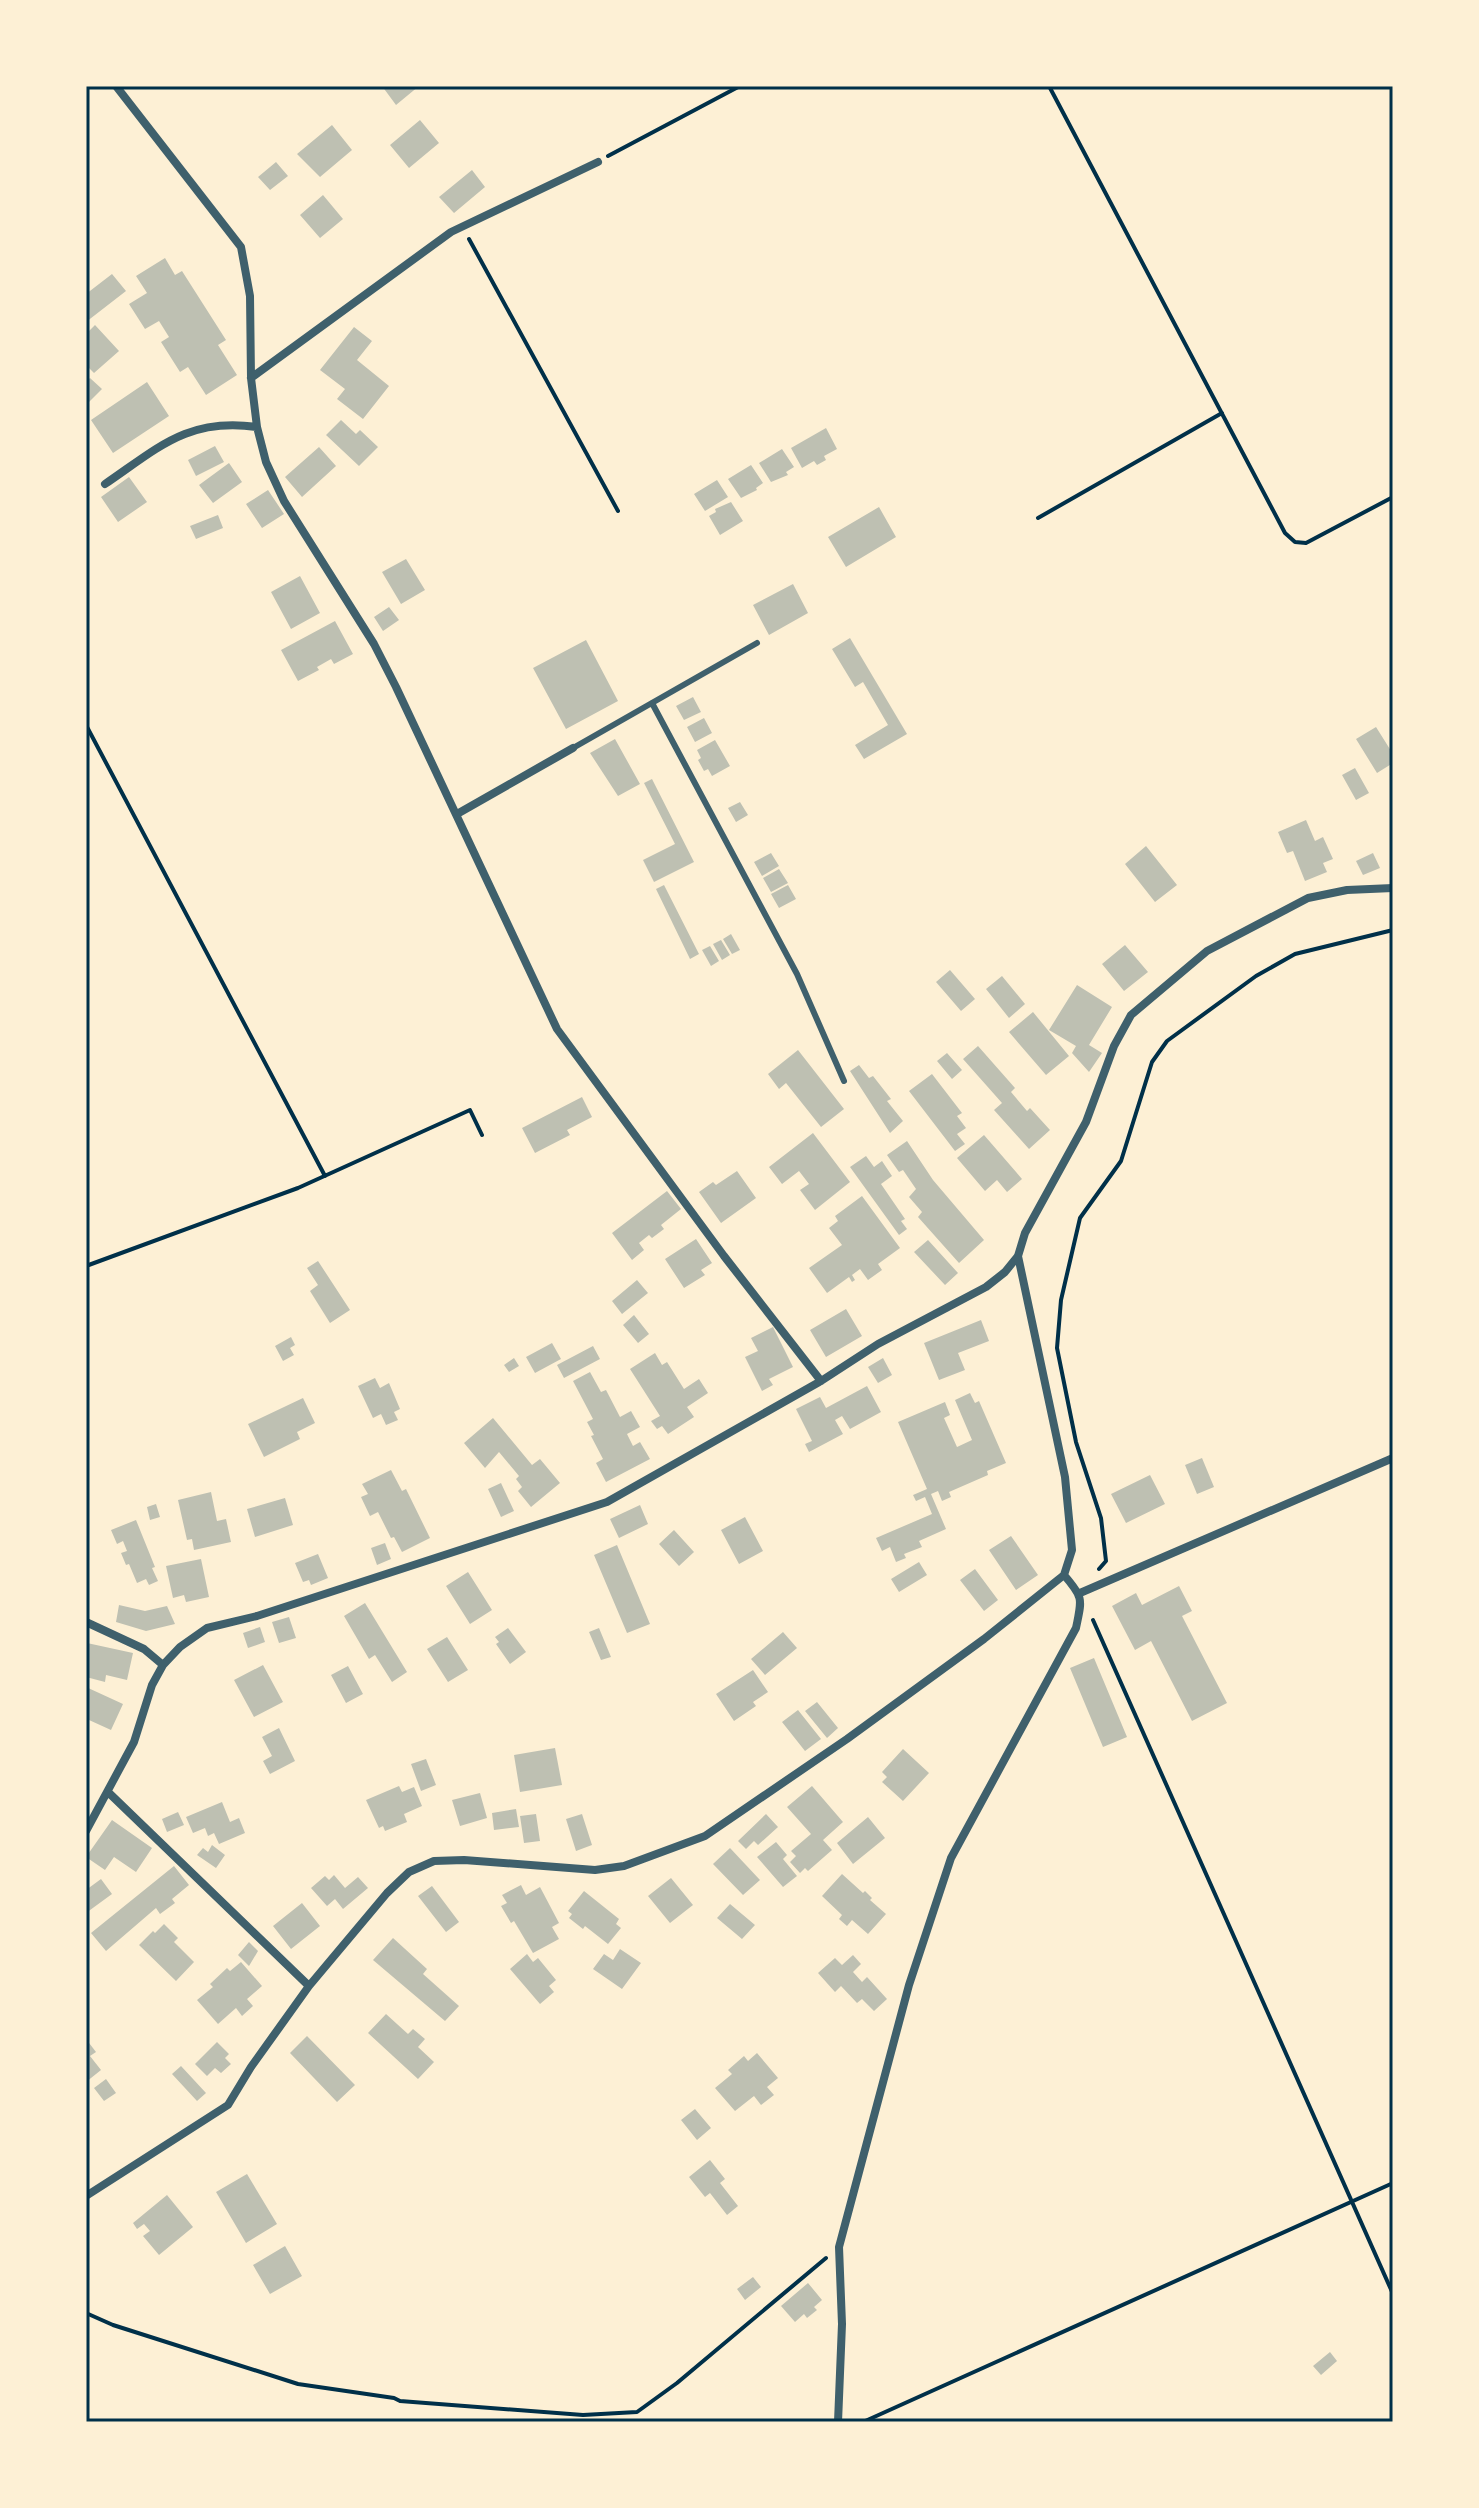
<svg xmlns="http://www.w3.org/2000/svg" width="1479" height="2508" font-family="'Open Sans',sans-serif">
<rect width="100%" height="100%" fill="#fdf0d5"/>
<path fill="#bec0b2" d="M382,86H419L396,105Z
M420,120L439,143L409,168L390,145Z
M332,125L352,150L320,177L297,154Z
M276,162L288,176L270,190L258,177Z
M472,170L485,187L454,213L439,197Z
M323,195L343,219L320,238L300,215Z
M165,258L175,275L182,271L226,340L218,345L237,375L206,395L188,367L180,372L161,342L169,337L159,321L145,329L129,304L147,293L136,276Z
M112,274L126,291L86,322V294Z
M95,325L119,351L94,373L86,365V334Z
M354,327L372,341L357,360L389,386L363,419L337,399L345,389L320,370Z
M90,378L102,389L86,405V382Z
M147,382L169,416L113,453L91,420Z
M341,420L356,434L360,430L378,447L359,466L326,435Z
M826,428L837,449L824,456L826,460L817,465L814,461L802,468L791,448Z
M215,446L224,462L196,476L188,460Z
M319,447L336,466L302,497L285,477Z
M782,449L794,467L786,472L788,475L771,482L759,463Z
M229,463L242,482L213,503L199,485Z
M751,465L763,483L756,488L757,490L741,498L728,479Z
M129,477L147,502L118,522L101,497Z
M717,480L728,497L705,511L694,494Z
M268,490L284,514L262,528L246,504Z
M731,502L743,521L720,535L709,516L716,512L715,509Z
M879,507L896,537L846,567L828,537Z
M218,515L223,528L196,539L190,526Z
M406,559L425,590L401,604L382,572Z
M300,576L320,613L291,629L271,592Z
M793,584L808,613L769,635L753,605Z
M389,607L399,620L383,631L374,617Z
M335,621L353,654L334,664L331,659L317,667L319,670L298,681L281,650Z
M850,638L907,734L864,759L855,745L888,725L863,682L855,687L832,649Z
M586,640L618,701L566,729L533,668Z
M693,697L701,712L684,720L676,706Z
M704,718L712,733L695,742L687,727Z
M1376,727L1393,754V763L1377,773L1356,739Z
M615,739L640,784L618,796L590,753Z
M715,740L730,766L712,776L708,769L704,771L698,760L701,758L697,750Z
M1355,768L1369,793L1356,800L1342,775Z
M652,779L694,862L654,882L643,860L675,844L644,783Z
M740,802L748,815L736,822L728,808Z
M1306,820L1315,841L1323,837L1333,859L1323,863L1327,872L1305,881L1293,851L1287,853L1278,832Z
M1146,846L1177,885L1155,902L1125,864Z
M771,853L779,866L762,876L754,862Z
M1373,853L1380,868L1363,875L1356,861Z
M779,869L788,883L771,892L763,878Z
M664,885L699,954L690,959L656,889Z
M788,885L796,899L779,908L771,894Z
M731,934L740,950L732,954L723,939Z
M721,940L730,955L722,960L713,944Z
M1125,945L1148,972L1124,991L1102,964Z
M710,946L719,961L711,966L702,950Z
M950,970L975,999L961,1011L936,982Z
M1002,976L1025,1004L1009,1018L986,989Z
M1077,985L1112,1007L1089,1045L1102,1053L1089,1072L1072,1053L1076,1046L1049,1030Z
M1033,1012L1069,1056L1046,1075L1009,1032Z
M978,1046L1015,1088L1011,1092L1027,1111L1030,1108L1050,1130L1029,1149L994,1110L1002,1103L963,1059Z
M798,1050L844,1109L821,1127L786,1083L779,1089L768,1074Z
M947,1053L962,1070L952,1079L937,1061Z
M859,1065L869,1078L873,1076L891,1099L887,1101L903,1121L890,1133L850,1071Z
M932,1074L962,1113L957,1116L966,1128L957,1134L965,1144L955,1151L909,1091Z
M582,1097L592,1117L567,1130L570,1135L535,1153L522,1128Z
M813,1133L850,1182L815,1210L800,1190L809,1184L799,1171L782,1184L769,1167Z
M984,1135L1022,1179L1007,1192L997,1180L985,1191L957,1158Z
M907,1141L933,1180L984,1240L959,1263L918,1217L922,1212L909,1197L916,1189L903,1170L899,1172L887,1155Z
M866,1156L874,1167L882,1161L892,1176L881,1184L905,1219L901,1221L907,1229L899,1235L850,1167Z
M737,1171L756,1198L721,1223L699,1192L713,1182L716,1185Z
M667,1191L681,1209L661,1225L664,1229L652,1238L649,1235L639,1243L644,1250L632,1260L612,1233Z
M862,1196L900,1248L878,1264L882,1270L868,1280L860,1269L852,1275L855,1280L852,1282L849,1277L827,1293L809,1268L842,1245L829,1228L838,1221L835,1216Z
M696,1239L712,1263L701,1270L705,1275L684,1288L665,1259Z
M928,1240L958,1273L945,1285L914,1252Z
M318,1261L350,1310L330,1323L310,1291L318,1285L307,1268Z
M637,1280L648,1293L622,1314L612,1301Z
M846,1309L862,1336L826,1357L810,1330Z
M634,1315L649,1334L638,1343L623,1325Z
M981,1320L989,1341L958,1353L965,1370L939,1380L924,1343Z
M773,1327L793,1367L769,1379L773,1385L762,1391L745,1357L758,1351L751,1338Z
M291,1337L295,1345L290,1348L294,1355L283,1361L275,1346Z
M552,1343L561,1359L535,1373L526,1357Z
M593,1346L600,1359L564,1378L557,1365Z
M655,1353L662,1365L667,1362L684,1389L699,1379L708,1393L687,1407L694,1417L668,1434L662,1426L657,1429L651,1421L660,1416L630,1369Z
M514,1358L519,1366L509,1372L504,1365Z
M883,1358L892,1375L878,1383L868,1367Z
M590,1372L601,1392L606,1390L620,1417L631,1411L640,1427L627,1434L633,1446L640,1442L650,1459L606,1482L596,1463L603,1459L591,1436L594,1435L587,1422L593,1419L573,1381Z
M375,1378L380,1388L389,1383L400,1409L394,1412L398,1420L386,1425L381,1414L373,1418L358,1386Z
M867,1386L881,1412L850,1429L842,1416L835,1420L843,1434L809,1452L805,1444L812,1441L796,1409L820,1397L826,1408Z
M970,1393L975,1403L979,1401L1006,1463L987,1471L988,1475L949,1492L951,1497L942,1501L938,1491L931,1494L946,1529L919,1541L922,1547L904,1554L906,1558L896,1562L890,1547L882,1551L876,1538L932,1514L925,1497L916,1501L913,1495L927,1489L898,1422L945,1402L950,1415L944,1418L957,1447L972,1440L955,1400Z
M303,1398L315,1423L297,1432L300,1439L264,1457L248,1424Z
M493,1418L532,1465L540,1459L560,1483L531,1507L518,1491L522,1487L516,1479L519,1476L499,1452L485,1468L464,1443Z
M1202,1458L1214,1487L1197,1494L1185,1465Z
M391,1470L402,1491L406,1489L430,1538L402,1552L394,1537L391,1538L378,1512L370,1516L361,1497L368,1494L362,1484Z
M1150,1475L1165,1504L1126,1523L1111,1494Z
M501,1483L514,1511L501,1517L488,1489Z
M211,1492L217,1521L226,1519L231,1542L194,1550L192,1539L187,1540L178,1500Z
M285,1498L293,1525L255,1537L247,1509Z
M156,1504L160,1517L150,1520L147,1507Z
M640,1505L648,1524L619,1538L610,1519Z
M745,1517L763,1551L739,1564L721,1530Z
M136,1520L155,1567L152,1568L158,1581L149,1585L146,1579L137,1583L129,1564L126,1565L121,1553L127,1551L123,1541L117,1544L111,1530Z
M674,1530L694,1552L679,1566L659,1544Z
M1011,1536L1038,1575L1016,1590L989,1550Z
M385,1543L391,1559L377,1565L371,1548Z
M617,1545L650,1624L627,1633L594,1555Z
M318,1554L328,1578L311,1585L309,1580L303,1582L295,1563Z
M201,1559L209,1597L186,1602L184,1595L173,1598L166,1566Z
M919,1562L927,1575L899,1592L891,1579Z
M975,1569L998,1600L984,1611L960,1580Z
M468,1572L492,1610L470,1624L446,1586Z
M1179,1586L1192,1611L1182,1616L1227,1703L1192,1721L1151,1641L1135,1650L1112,1606L1136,1593L1142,1605Z
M365,1603L407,1672L392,1682L375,1655L369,1659L344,1616Z
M119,1605L145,1611L167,1606L175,1624L146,1631L116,1622Z
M289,1617L296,1638L279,1643L272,1622Z
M260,1627L265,1642L248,1648L243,1633Z
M508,1628L526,1652L510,1664L496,1644L499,1642L495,1637Z
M599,1628L611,1657L601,1660L589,1632Z
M783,1632L797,1648L765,1675L751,1659Z
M447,1637L468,1670L448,1682L427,1649Z
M87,1643L133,1653L127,1680L106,1675L105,1682L86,1677Z
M1094,1658L1127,1737L1103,1747L1070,1668Z
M263,1665L283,1702L254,1717L234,1680Z
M348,1666L363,1694L346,1703L331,1675Z
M753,1670L768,1692L753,1702L756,1706L734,1721L716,1694Z
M86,1687L123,1704L111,1730L89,1720L86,1727Z
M817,1702L838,1728L827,1738L805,1711Z
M798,1710L821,1739L805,1751L782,1722Z
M279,1728L295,1761L270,1774L263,1761L272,1756L262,1737Z
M555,1748L562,1785L520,1792L514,1755Z
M903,1749L929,1773L903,1801L882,1782L887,1777L882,1772Z
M426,1759L436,1785L421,1791L411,1764Z
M399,1786L402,1792L414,1787L422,1806L404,1814L407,1822L385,1831L383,1826L379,1828L366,1800Z
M812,1786L843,1822L823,1840L832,1850L808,1871L805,1868L800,1873L790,1862L796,1856L791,1851L811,1834L787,1807Z
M480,1793L487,1818L460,1826L452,1800Z
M222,1802L230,1822L239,1818L245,1833L219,1844L214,1833L208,1836L205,1828L193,1833L186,1817Z
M516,1809L519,1827L494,1830L492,1813Z
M178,1812L184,1825L167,1832L162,1819Z
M536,1814L540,1841L524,1843L520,1816Z
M582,1814L592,1845L576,1851L566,1819Z
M766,1814L778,1827L758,1845L754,1841L746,1849L738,1841Z
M868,1817L885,1838L853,1864L837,1843Z
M112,1820L152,1848L136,1872L114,1857L105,1870L86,1857Z
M776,1842L787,1855L783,1859L797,1876L783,1887L757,1857Z
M212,1845L225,1855L216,1868L197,1855L203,1848L208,1852Z
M730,1848L760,1880L743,1895L713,1864Z
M174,1866L189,1885L172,1899L175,1903L160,1914L156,1908L106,1951L91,1933Z
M842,1874L863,1893L865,1891L872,1898L870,1900L886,1914L868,1934L852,1920L847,1926L839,1919L842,1915L822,1896Z
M334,1875L345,1888L358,1877L368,1888L343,1909L335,1899L327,1906L311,1888L325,1876L329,1880Z
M671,1878L693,1905L670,1923L648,1896Z
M101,1879L112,1894L86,1913V1890Z
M521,1885L526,1895L540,1887L559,1923L552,1927L559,1939L533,1953L514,1921L511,1923L501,1906L507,1903L502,1895Z
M432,1886L459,1922L446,1932L418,1896Z
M584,1891L619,1919L616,1924L621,1928L608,1944L585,1926L583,1929L569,1918L572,1914L568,1911Z
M302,1903L320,1926L291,1949L273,1926Z
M730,1904L755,1925L742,1939L717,1918Z
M164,1924L178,1938L174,1942L194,1962L176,1981L139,1945L153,1931L155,1933Z
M393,1938L427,1969L423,1974L459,2006L445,2021L373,1960Z
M249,1942L258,1951L249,1966L238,1955Z
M620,1949L641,1963L622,1989L593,1969L604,1954L613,1960Z
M527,1954L533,1962L538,1958L556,1980L549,1986L554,1992L540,2004L510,1969Z
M853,1955L861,1964L853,1972L862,1982L867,1977L887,1999L874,2011L862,1999L857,2003L841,1986L835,1992L818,1973L835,1958L842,1965Z
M241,1962L262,1986L247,1999L253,2006L242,2016L236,2008L218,2024L197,2000L213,1987L210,1984L227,1968L230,1971Z
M386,2014L408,2034L413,2029L425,2039L418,2047L434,2062L418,2079L368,2033Z
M307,2036L355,2085L337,2102L290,2053Z
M86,2039L96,2052L90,2056L101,2070L86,2082Z
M217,2042L229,2054L225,2058L231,2064L221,2073L215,2068L207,2076L195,2064Z
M757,2053L778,2078L767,2087L774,2095L761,2105L754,2096L735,2111L715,2088L732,2074L728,2070L744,2056L748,2061Z
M181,2066L206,2093L197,2101L172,2074Z
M106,2079L116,2093L104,2101L94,2088Z
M695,2109L711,2128L697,2140L681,2120Z
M710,2160L725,2179L720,2183L738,2206L727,2215L710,2193L705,2197L689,2177Z
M247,2174L277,2224L246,2243L216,2192Z
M167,2195L193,2227L159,2255L143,2236L150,2231L144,2224L137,2229L133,2223Z
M285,2246L302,2276L270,2294L253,2265Z
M753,2277L761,2287L745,2300L737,2289Z
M808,2283L822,2300L814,2307L817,2310L807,2318L804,2314L795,2322L781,2306Z
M1330,2352L1337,2361L1321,2375L1313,2366Z"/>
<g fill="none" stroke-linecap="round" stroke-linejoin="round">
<path stroke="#003049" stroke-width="4" d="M1049,86L1285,533L1295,542L1306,543L1393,497
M608,156L740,86
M469,239L618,511
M1038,518L1222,413
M86,725L325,1176
M86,1266L298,1188L470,1110L482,1135
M1099,1569L1106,1561L1101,1518L1076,1442L1057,1348L1061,1300L1080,1218L1121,1161L1152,1062L1167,1041L1256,976L1295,954L1393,930
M1093,1620L1393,2294
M86,2313L113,2325L298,2384L394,2398L400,2401L583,2415L637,2412L677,2383L826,2258
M863,2422L1393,2183"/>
<path stroke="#3f606c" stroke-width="6" d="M652,703L797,974L844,1081
M573,748L757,643"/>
<path stroke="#3f606c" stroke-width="8" d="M116,86L241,247L250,296L251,378L257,427L266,462L284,501L374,644L396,687L557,1029L724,1256L821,1381
M251,378L451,232L598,162
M105,484C158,448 188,417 257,427
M457,814L573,748
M1080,1593L1393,1458
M86,1622L144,1649L163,1665
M108,1792L309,1986
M86,1831L134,1742L152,1685L163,1665L180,1647L207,1628L257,1616L607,1502L821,1381L878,1344L986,1287L1005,1272L1018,1256L1025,1233L1086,1122L1114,1046L1131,1015L1207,951L1308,898L1347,890L1393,888
M86,2196L228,2105L251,2067L309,1986L387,1893L409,1872L434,1861L464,1860L595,1870L624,1866L705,1836L847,1739L984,1639L1064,1575L1072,1550L1065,1477L1018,1256
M838,2422L842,2324L839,2247L909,1985L951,1858L1076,1628C1082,1599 1084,1598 1064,1575"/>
</g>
<rect width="1479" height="2508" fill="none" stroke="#fdf0d5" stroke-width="176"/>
<rect x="88" y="88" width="1303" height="2332" fill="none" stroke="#003049" stroke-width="3"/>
</svg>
